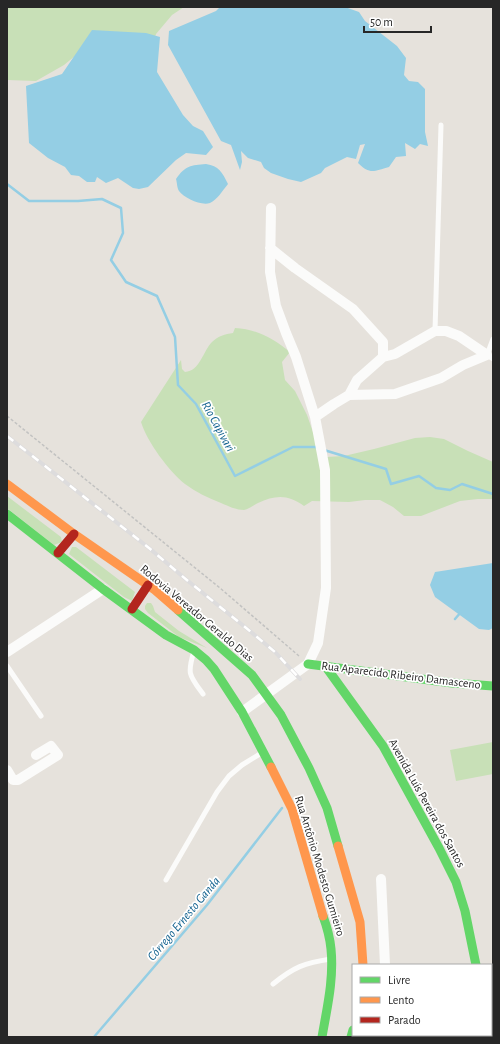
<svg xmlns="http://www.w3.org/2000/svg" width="500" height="1044" font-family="'Alegreya Sans',sans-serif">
<rect width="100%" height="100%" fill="#e6e2dc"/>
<path fill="#c8e0b7" d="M7,7H184L172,15L156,34L151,48L81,51L64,65L36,81L7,80Z
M235,328C257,329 274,339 290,352L282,362L285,380L295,391L307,415L320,452L326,457L344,456L374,449L415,438L430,437L444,439L468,451L493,462V499H478L460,501L421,516H404L393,507L380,500H365L349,502L312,501L304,506C288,494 275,495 258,503C254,505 249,509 244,510C236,510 228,506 221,503C208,498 196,492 185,484C169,471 147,442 141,422L181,360L182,369L185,372C200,371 203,351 212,342C218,336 225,334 233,333Z
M7,496L61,537L62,542L54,545L7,508Z
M72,547H76L135,592L132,601L124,597L69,554Z
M147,603H151L153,606L155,612L179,631L207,648L179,637L148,613L145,609V606Z
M493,742V774L456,781L450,750Z"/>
<path fill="#94cee4" d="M220,7H345L359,12L365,21L397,46L406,58L404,75L409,81L418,82L425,89V132L428,146L420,144L415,149L405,143L406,156L396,157L389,167C374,171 370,175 358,163L365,144L360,145L356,159L347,157L325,168L321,173L301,182L288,179L271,173L264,168L261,162L248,158L241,151L242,162L240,170L231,145L221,141L168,45L169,31L216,11Z
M92,30L146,33L160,37L157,72L183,115L193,126L203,131L213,147L206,155L186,153L176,160L148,187L139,189L133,188L118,178L106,183L97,177L95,182H87L79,176L71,175L65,167L48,158L29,143L26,86L62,74Z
M206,164C219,166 222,172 228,184C223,190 217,200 210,203C201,206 184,198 179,191C177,188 177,182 176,179C185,166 191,165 206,164Z
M493,563V628L489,630L479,629L435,597L430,585L435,572Z"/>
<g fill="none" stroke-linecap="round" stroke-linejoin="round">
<path stroke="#94cee4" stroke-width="2.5" d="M7,184L29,201H78L102,199L121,208L123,233L111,260L126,282L157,296L175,337L178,385L196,404L235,476L293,447H315L319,448
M324,450L386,469L391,484L419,476L436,488L450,490L462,484L493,494
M455,619L461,612
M94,1037L207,905L282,808"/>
<path stroke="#c2c2c1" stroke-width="1.5" stroke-dasharray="3 2" stroke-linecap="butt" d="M7,416L220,588L299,656"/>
<path stroke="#fbfbfa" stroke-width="5" d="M435,331L441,125
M493,339L487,355L493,359
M194,651C187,674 189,675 203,694
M7,666L41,716
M166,880L217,792L229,776L242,765L263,752
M273,984C294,967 304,963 331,959"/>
<path stroke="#fbfbfa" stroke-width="10" d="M270,248L295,268L353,309L383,342V357
M315,417L334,404L349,395L357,380L383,357L395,354L435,331H446L459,336L487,355L463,365L441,378L395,394L349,395
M7,652L103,589
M242,712L308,664L318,643L326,588L325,470L315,417L296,357L286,333L276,306L270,272L271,208
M7,770L13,780H18L58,755L51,746L36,755
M381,879L385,965"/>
<path stroke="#63d668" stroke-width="9" d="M7,514L103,589L166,635L194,650L206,660L214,669L242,712L271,767
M178,610L252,675L281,715L309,768L327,808L338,846
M308,664L452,683L493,686
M326,667L383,746L439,848L456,882L465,911L476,965
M490,1035L491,1037
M322,1037C327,1008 334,979 331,949C330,938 327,927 323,916
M351,1037L353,1030"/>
<path stroke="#ff974d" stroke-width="9" d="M7,484L74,534L155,590L178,610
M271,767L292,809L323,916
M338,846L360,922L363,965"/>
<path stroke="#b3261e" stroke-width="9" d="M58,553L74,534
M132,609L148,585"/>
<g stroke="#dddcdd" stroke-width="4">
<path id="rail" d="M7,436L149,548L188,581L245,627L275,652L300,679"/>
</g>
<use href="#rail" stroke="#fff" stroke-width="2.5" stroke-dasharray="8" stroke-linecap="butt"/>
</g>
<g text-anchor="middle" stroke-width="3.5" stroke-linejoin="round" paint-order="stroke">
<g font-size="12" fill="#272727" stroke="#fff">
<text transform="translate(197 613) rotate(40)" y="4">Rodovia Vereador Geraldo Dias</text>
<text transform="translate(401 675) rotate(7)" y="4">Rua Aparecido Ribeiro Damasceno</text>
<text transform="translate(427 803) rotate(61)" y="4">Avenida Luís Pereira dos Santos</text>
<text transform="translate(320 866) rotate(73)" y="4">Rua Antônio Modesto Gumieiro</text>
</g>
<g font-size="13" font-style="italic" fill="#14638f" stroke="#fff">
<text transform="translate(219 426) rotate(61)" y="5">Rio Capivari</text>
<text transform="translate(183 918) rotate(-50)" y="5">Córrego Ernesto Ganda</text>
</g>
</g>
<rect width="500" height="1044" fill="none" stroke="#272727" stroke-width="16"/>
<rect x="352" y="964" width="140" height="72" fill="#ffffff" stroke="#a9a9a9"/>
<rect x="360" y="977" width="20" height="6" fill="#63d668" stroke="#a9a9a9"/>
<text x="388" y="984" font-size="12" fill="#272727">Livre</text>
<rect x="360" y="997" width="20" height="6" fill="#ff974d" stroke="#a9a9a9"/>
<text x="388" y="1004" font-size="12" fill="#272727">Lento</text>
<rect x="360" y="1017" width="20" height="6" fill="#b3261e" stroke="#a9a9a9"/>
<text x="388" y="1024" font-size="12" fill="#272727">Parado</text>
<path d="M364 26v6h67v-6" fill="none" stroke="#272727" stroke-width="2"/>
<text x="370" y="26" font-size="12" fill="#272727" stroke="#ffffff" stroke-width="3" paint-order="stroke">50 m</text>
</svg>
